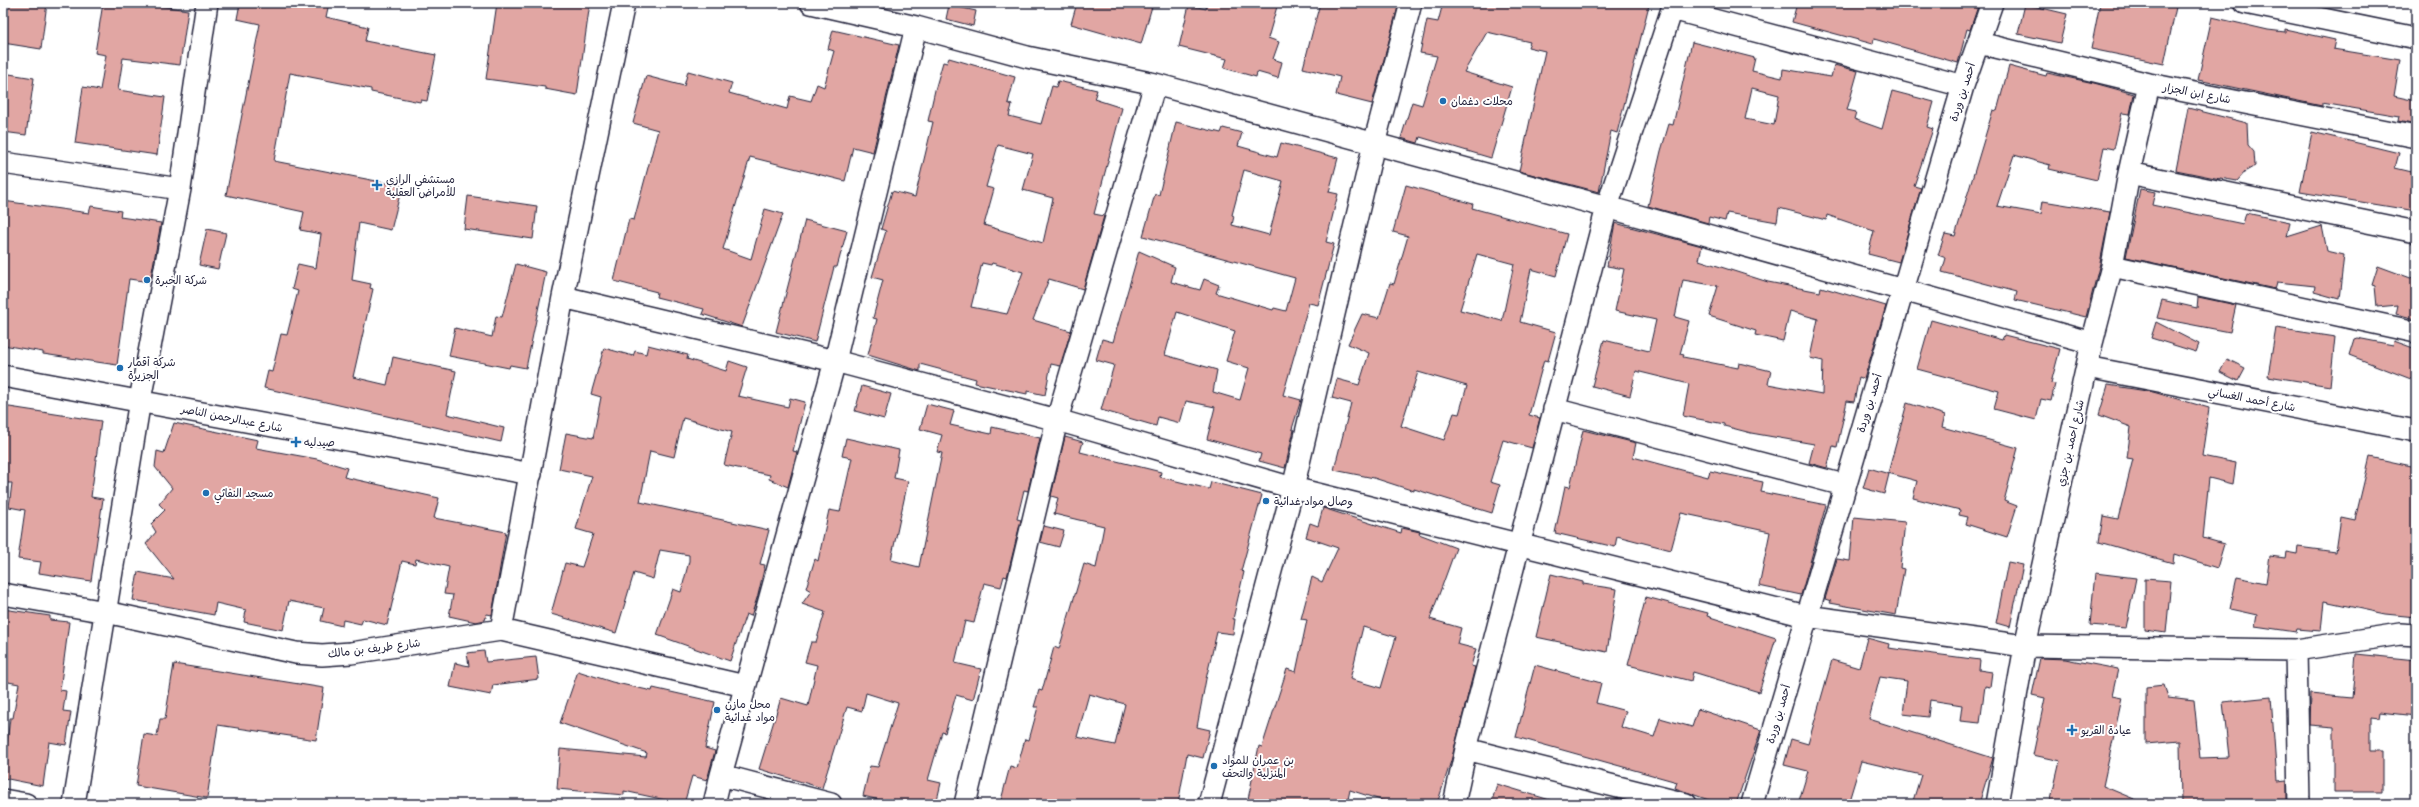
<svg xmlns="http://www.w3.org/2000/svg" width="2419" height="807" font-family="'Playpen Sans','Playpen Sans Arabic',sans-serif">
<rect width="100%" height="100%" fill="#fff"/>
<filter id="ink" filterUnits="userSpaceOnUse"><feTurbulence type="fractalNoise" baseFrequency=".025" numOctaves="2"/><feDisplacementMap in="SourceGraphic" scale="8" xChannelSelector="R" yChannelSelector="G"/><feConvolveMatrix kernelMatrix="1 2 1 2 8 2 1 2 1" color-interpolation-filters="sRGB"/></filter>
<g filter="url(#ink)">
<path fill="#e1a6a3" stroke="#22223b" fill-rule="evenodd" d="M3,3H47L41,49L3,43Z
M103,3H138L188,10L180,65L123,58L118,90L165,97L157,155L75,143L83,87L100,90L106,55L95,53Z
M240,3H329L326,17L368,27L365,41L436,55L427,101L421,100L420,102L371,92V89L290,73L274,161L402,186L391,230L359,223L352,280L371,284L370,288L373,289L353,377L387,385L393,357L456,371L447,414L504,428L501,442L264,388L268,371L272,372L281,334L287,335L298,291L292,289L298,264L316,268L321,234L300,230L304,212L226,195L260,24L237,19Z
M497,3H590L577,95L545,89V87L486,79Z
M1077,3H1153L1141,44L1071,24Z
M1207,3H1278L1268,38L1279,42L1273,59L1282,62L1278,78L1257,72L1256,77L1224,68L1227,59L1179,47L1189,5L1206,9Z
M1320,3H1399L1372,104L1336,95L1340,77L1303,68Z
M1443,3H1640L1649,5L1617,133L1611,131L1599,192L1519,171L1545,51L1528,47L1530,42L1487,32L1464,72L1512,87L1491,158L1420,137L1418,143L1401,138L1412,102L1422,105L1437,56L1420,53L1427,20L1438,22Z
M1797,3H1878L1897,8L1898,3H1979L1970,30L1967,29L1958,63L1874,39L1873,44L1792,22Z
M2100,3H2157L2176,7L2164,64L2091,49Z
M2025,4L2067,14L2060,43L2018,34Z
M949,5L976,11L973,26L946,19Z
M2212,17L2268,30L2285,32V29L2335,40L2333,49L2400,60L2394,96L2416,101V125L2398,121L2399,116L2322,103V106L2198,80Z
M833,30L899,45L873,152L853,147L845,181L750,157L723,249L751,259L765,209L783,214L742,327L702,314L704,309L656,297L657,292L614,281L629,219L634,220L658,130L633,123L646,76L684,86L688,71L732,83L729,93L787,109L790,96L811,101L817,84L824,87L834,51L828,49Z
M1692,42L1755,58L1752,71L1782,78L1783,69L1831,77L1834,65L1858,71L1847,110L1856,112L1854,119L1882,129L1892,91L1934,102L1927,127L1933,129L1914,186L1921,188L1899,262L1868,254L1874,231L1827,215L1826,220L1779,208L1777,222L1727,213L1725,221L1709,217L1708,223L1648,206L1661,151L1669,124L1673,125ZM1752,88L1779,95L1774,125L1745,119Z
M949,58L1015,77L1008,103L1012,105L1009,116L1041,124L1052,86L1056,87L1058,81L1097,90L1094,99L1122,108L1094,214L1104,216L1083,289L1049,279L1033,320L1071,331L1060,366L1051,364L1045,395L1027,391V394L975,383L976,379L920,364V371L868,355L877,319L873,318L883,280L872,277L886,231L881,229L892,191L915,197L933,122L928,121L935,90L943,62L947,63ZM998,145L1033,154L1023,190L1053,198L1043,243L984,225L994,189L986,187ZM982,263L991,265L992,263L1023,272L1007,314L971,307Z
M2009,66L2046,76L2047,73L2094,83L2134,94L2130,114L2122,113L2114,149L2104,147L2097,180L2049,169L2050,165L2014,155L1997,206L2041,214L2043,201L2110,212L2100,263L2086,317L2015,300L2017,292L1942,272L1946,258L1938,255L1945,234L1955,236L1993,110L1997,111Z
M3,73L34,78L26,135L3,132Z
M2188,108L2247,123L2248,145L2254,152L2255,166L2246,171L2237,181L2220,178V179L2176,170Z
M1176,122L1221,133L1223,128L1242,133L1238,146L1277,157L1281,143L1338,158L1329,192L1338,194L1326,242L1334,244L1318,305L1309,303L1283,395L1301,400L1292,429L1294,430L1285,468L1259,461L1261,454L1207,439L1215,407L1186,401L1180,423L1158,417L1156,426L1101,410L1114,365L1096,360L1102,339L1113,342L1139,251L1175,267L1171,282L1200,290L1204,279L1219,285L1216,293L1273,310L1274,308L1286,311L1295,278L1143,236L1155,194L1159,195ZM1244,170L1283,181L1269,235L1232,225L1234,216L1232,215ZM1177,312L1235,331L1226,361L1249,368L1240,400L1213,392L1217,370L1165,355Z
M2312,132L2399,153L2395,168L2416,173V211L2300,192Z
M1406,185L1473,204L1472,208L1567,234L1556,276L1531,269L1520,322L1556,332L1548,361L1544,360L1529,415L1540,418L1532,448L1503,440L1490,482L1500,485L1492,513L1414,489V491L1374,478L1334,470L1351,403L1332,398L1337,379L1359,385L1369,353L1348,344L1362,314L1379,318L1390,283L1394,284L1408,236L1393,232ZM1477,254L1514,264L1502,321L1460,310ZM1418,372L1467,386L1459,414L1454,413L1444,440L1401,426Z
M2140,189L2155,192L2152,205L2243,224L2246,213L2290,222L2287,237L2322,226L2327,251L2344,255L2339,299L2314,292L2315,286L2277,282L2275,289L2126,257Z
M468,196L537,206L533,239L464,229Z
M3,201L89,213L91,206L121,211L120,217L161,223L150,282L129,279L117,365L43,354V352L3,345Z
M805,220L847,231L837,267H834L815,342L776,332Z
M1615,223L1702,246L1699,260L1768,282L1820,292L1821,287L1886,306L1864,379L1859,377L1854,402L1847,401L1837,447L1833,446L1827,468L1809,463L1814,444L1751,433L1724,426V424L1683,416L1689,384L1636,371L1630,396L1592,386L1604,340L1649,351L1656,320L1615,311L1624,269L1607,266ZM1683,280L1718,286L1709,316L1756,331L1755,335L1783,341L1790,311L1818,319L1810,358L1823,361L1822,394L1768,384L1771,371L1739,363L1738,368L1683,357L1684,355L1680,354L1689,321L1675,317Z
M207,229L226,233L218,269L199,265Z
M516,264L546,272L526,368L510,365L509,368L449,356L455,328L492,337L496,316L502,317Z
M2378,266L2416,280V319L2396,314L2398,305L2377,307L2375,286L2372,285Z
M2198,297L2236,305L2230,332L2157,318L2162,300L2197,308Z
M1931,320L2002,340L2004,335L2060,349L2051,383L2055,384L2051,401L2041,399L2036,420L1994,409L1999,391L1917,369Z
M2156,322L2199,344L2196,352L2151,338Z
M2276,328L2335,337L2330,386L2268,376Z
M2357,338L2393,345L2394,341L2416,349V381L2349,355L2354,339Z
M648,345L688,355L687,359L726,371L729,361L747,367L738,396L788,407L790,398L805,402L793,451L797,452L788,487L769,479L770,475L724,465L732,432L683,418L674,457L650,451L640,502L769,530L760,564L765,565L758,595L751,616L746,614L730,661L657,635L673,589L681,592L689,561V555L660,550L653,579L634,573L616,633L551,614L565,563L582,567L593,534L576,529L592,476L559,469L566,433L593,438L601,397L591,394L604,348L633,356L635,351L646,354Z
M2227,359L2245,368L2238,381L2220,372Z
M2108,385L2153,392L2209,408L2202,456L2236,463L2233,484L2209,478L2203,538L2224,544L2217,568L2174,554L2173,563L2099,542L2103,516L2118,519L2133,459L2127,458L2131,427L2099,415Z
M862,386L891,394L884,419L855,411Z
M1907,403L1945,415L1942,427L2018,448L2004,501L2017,506L2007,537L1966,524L1968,517L1959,515L1960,510L1913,498L1917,481L1888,473Z
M927,404L954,411L950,425L991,434L992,427L1040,438L1028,491L1024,490L1017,519L1021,520L1007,577L1004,576L1001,587L984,583L974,623L965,621L955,663L981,669L973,700L956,695L945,733L942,732L928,780L941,783L936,804H896L863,796L870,766L878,767L898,703L866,693L862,711L847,707L822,788L759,769L781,698L808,706L817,665L805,662L811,642H816L825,612L802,604L811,591L806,588L815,559L818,561L829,510L840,512L852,458L842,456L846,438L899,450L894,478L908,481L891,560L919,567L942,453L937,452L942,435L920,429Z
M3,406L101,421L91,497L103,499L91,581L39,573L41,562L18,559L25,510L9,507L12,483H3Z
M174,423L258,440L256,448L317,459L347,468L344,477L439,498L434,518L506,532L492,615L487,614L485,620L476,622L449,616L453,595L444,594L449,567L416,559L415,564L402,561L387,625L363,619L361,624L343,620L342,626L321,621L324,608L289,601L283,630L244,622L246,610L216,603L214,615L133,600L138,572L174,579L146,544L156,532L151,524L165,510L159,504L172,488L155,467L157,451L164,453Z
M1583,430L1636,443L1633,457L1708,477L1710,471L1763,482L1761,492L1826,505L1801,595L1759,586L1770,532L1681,513L1671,550L1617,536L1615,547L1555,533L1565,486L1570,487Z
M1065,437L1083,442L1080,452L1161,472L1160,477L1209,489L1211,482L1262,495L1241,571L1244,572L1233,619H1235L1233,634L1217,632L1206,679L1197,727L1210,730L1203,758L1187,754L1178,804H1000L1010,766L1017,768L1025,739L1029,740L1038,707H1034L1039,690L1042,691L1054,647L1059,649L1084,564L1096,568L1104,526L1054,514L1058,498L1051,496ZM1089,694L1125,704L1115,745L1077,737Z
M2370,457L2416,467V570L2413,587L2416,588V617L2385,614L2324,601L2321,631L2297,629L2296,632L2255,626L2257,615L2230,609L2237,577L2266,583L2270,556L2285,558L2286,552L2297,554L2298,547L2336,552L2341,517L2355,520Z
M1869,468L1889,474L1884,494L1863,488Z
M1323,508L1401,533L1402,528L1420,532L1419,534L1456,548L1430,619L1461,628L1457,644L1476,649L1471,666L1475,667L1451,761L1437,804H1393L1350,790L1347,804H1247L1259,746L1262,747L1287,669L1296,672L1307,620L1301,619L1312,577L1322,582L1338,548L1306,537L1310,523L1318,526ZM1363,627L1396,637L1381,688L1350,679Z
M1854,517L1905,522L1900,568L1904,569L1896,615L1830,603L1831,601L1825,599L1837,559L1850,561Z
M1044,526L1064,531L1059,547L1040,542Z
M2008,562L2023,565L2010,627L1996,623Z
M2095,573L2136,578L2126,628L2090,625Z
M1551,574L1583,582V584L1617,589L1607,652L1536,637Z
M2145,579L2171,581L2166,633L2145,630Z
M1646,597L1708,613L1707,616L1776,638L1759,692L1693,672L1691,681L1628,665Z
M3,609L50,616V620L69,622L60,690L66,691L63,711L71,712L66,745L49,742L43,786L3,778V741L7,742L10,718H13L19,684L3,681Z
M1867,638L1889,644L1888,648L1980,660L1979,670L1992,672L1990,687L1985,686L1980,723L1960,721L1962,705L1930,700L1928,717L1903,714L1907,681L1880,677L1869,719L1993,758L1979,804H1912L1921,775L1861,761L1848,804H1798L1808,771L1784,765L1791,739L1808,744L1832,660L1859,668Z
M484,651L486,662L536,657L539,679L493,685L491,695L450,687L455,663L469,666L467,653Z
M2356,654L2416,660V716L2379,712L2378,718L2370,717V751H2382V792H2334V727L2309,725L2310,694L2352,698Z
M2040,658L2065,659L2118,669L2112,696L2122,698L2103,786L2146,804H2050L2060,761L2033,755L2045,698L2032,695Z
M174,664L324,688L316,740L218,725L207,798L136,786L144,734L157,736L160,719H165Z
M1535,665L1601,683L1596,703L1626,711L1621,727L1654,737L1660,718L1692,727L1698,709L1761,730L1736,804H1720L1675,788L1677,782L1516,737Z
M578,671L612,682L652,691L653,688L715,702L705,748L715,751L707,780L692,776L684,804L624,791V795L557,789L560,749L646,757L647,753L560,723Z
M2164,685L2168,697L2194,700L2200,758L2229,757L2223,702L2271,697L2277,781L2287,780V804H2181L2180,741L2146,744V687Z
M1497,784L1550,800V804H1491Z"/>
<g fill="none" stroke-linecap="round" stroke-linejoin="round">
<g stroke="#22223b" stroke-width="24">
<path id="minor" d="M811,3L916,27L1027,57L1155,84L1607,207L2092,343
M2245,3L2416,38
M1672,9L1963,86
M1979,43L2149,84L2416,137
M3,163L180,189
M2129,173L2416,232
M2112,266L2416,332
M563,297L835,361L1057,420L1293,488L1806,616L2025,646L2296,650L2400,634L2416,635
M2087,367L2416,431
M3,376L531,474
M1554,409L1844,485
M3,594L106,612L296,653L322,655L351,653L501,630L745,686
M501,630L563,297L624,3
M2296,650L2299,804
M1466,749L1686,804
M721,775L835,361L916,27
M3,800L26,804
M74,804L140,400L180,189L207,3
M714,804L721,775L831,804
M965,804L1057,420L1155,84
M1209,804L1293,488L1374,144L1411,3
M1454,804L1466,749L1607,207L1674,3
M1752,804L1963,86L1992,3
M1997,804L2025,646L2092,343L2112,266L2129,173L2149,84"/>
</g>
<use href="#minor" stroke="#fff" stroke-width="21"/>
</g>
</g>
<g fill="#1f6fb2" stroke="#fff" stroke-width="1.5">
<circle cx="1443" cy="101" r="4"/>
<path d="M375 179h4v4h4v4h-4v4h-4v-4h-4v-4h4z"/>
<circle cx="147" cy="280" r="4"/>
<circle cx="120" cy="368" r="4"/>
<path d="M294 436h4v4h4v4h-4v4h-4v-4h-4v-4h4z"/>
<circle cx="206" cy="493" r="4"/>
<circle cx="1266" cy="501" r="4"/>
<circle cx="717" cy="710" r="4"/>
<path d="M2070 724h4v4h4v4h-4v4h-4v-4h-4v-4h4z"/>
<circle cx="1214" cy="766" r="4"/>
</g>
<g text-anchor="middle" stroke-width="4" stroke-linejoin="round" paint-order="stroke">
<g font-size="11" fill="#22223b" stroke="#fff">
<text transform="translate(1962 92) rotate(-72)" y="4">أحمد بن وردة</text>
<text transform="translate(2197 93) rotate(11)" y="4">شارع ابن الجزار</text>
<text transform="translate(2252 399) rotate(11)" y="4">شارع أحمد الغساني</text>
<text transform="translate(1869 403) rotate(-73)" y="4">أحمد بن وردة</text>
<text transform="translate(232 418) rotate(11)" y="4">شارع عبدالرحمن الناصر</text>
<text transform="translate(2070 443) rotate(-77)" y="4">شارع احمد بن جزي</text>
<text transform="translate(374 648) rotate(-7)" y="4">شارع طريف بن مالك</text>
<text transform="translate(1778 714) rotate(-74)" y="4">أحمد بن وردة</text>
</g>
<g font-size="11" fill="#22223b" stroke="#fff" text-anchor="start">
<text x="1451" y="105">محلات دغمان</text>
<text x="386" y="183">مستشفي الرازي<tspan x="386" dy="13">للأمراض العقلية</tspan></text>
<text x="155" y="284">شركة الخبرة</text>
<text x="128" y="366">شركة أقمار<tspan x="128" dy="13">الجزيرة</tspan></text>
<text x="304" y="446">صيدليه</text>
<text x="214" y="497">مسجد النفاثي</text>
<text x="1274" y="505">وصال مواد غدائية</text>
<text x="725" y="708">محل مازن<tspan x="725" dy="13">مواد غدائية</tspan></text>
<text x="2081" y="734">عيادة القريو</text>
<text x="1222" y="764">بن عمران للمواد<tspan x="1222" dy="13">المنزلية والتحف</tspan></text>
</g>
</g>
<rect width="2419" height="807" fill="none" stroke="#fff" stroke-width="16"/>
<rect x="8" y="8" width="2403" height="791" fill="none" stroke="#22223b" stroke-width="1.5" filter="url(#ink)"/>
</svg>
